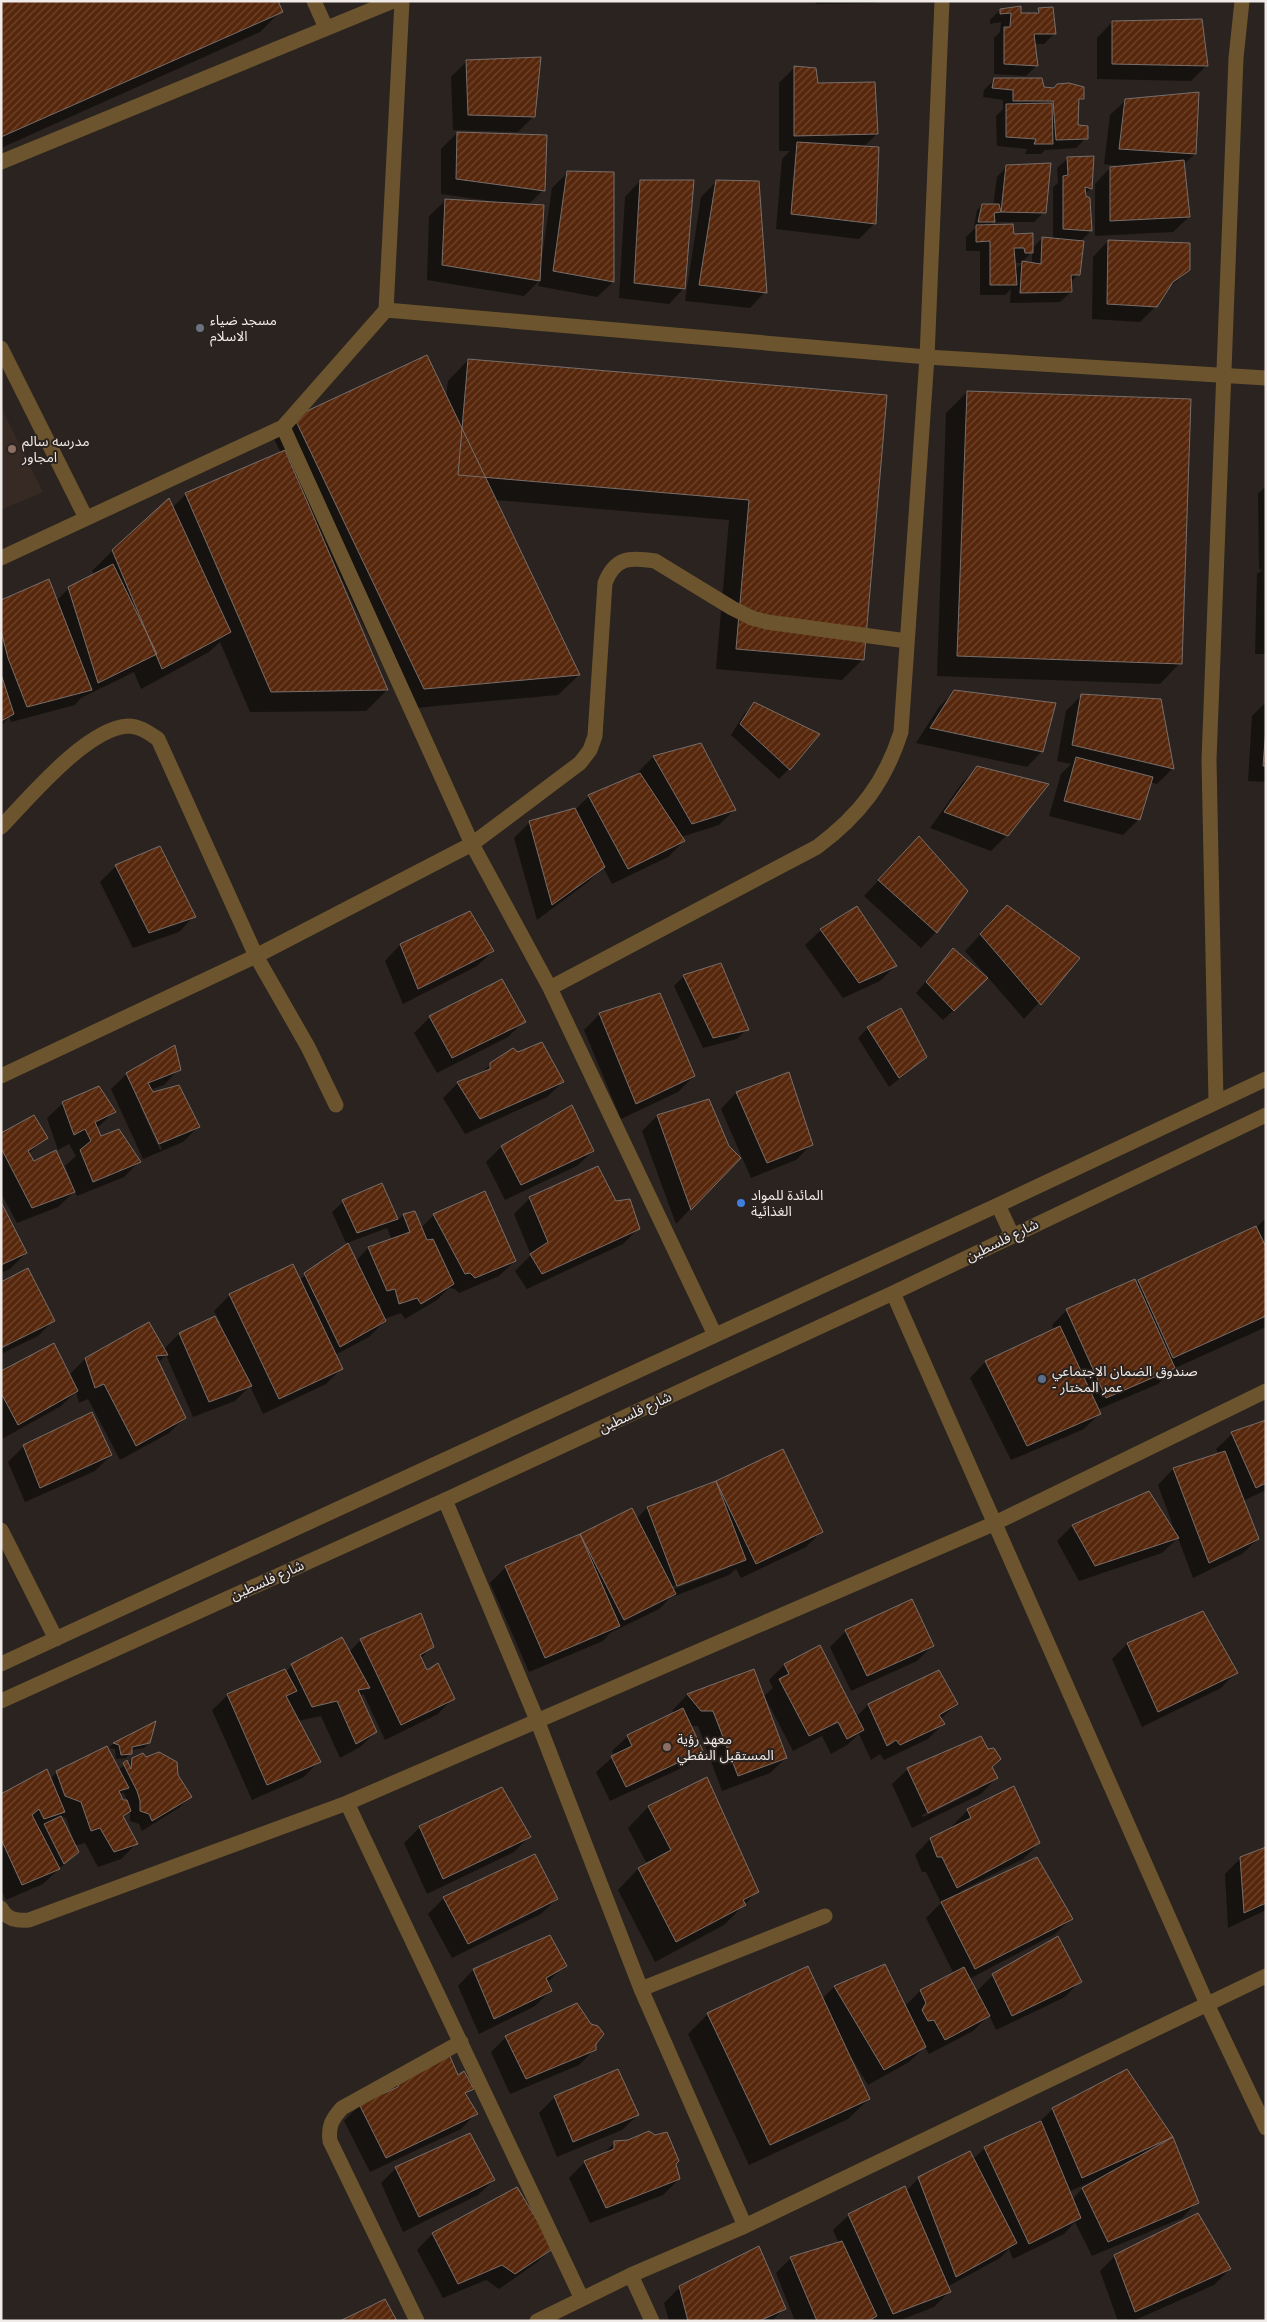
<svg xmlns="http://www.w3.org/2000/svg" width="1267" height="2322" font-family="'Noto Sans','Noto Sans Arabic',sans-serif">
<defs>
<pattern id="building-hatch" width="6" height="6" patternUnits="userSpaceOnUse" patternTransform="scale(1.25)"><rect width="6" height="6" fill="#57270c"/><path d="M-1 1l2-2M0 6l6-6M5 7l2-2" fill="none" stroke="#6f462f"/></pattern>
</defs>
<rect width="100%" height="100%" fill="#2a231f"/>
<path fill="#372a24" d="M1,407L43,492L1,510Z"/>
<path fill="#0007" fill-rule="evenodd" d="M1,1L281,11L260,32L1,148Z
M815,1H878L875,3L816,4Z
M1000,10L1020,14L1034,15L1039,10L1055,33L1044,44H1034L1036,66L1026,76L994,74V38L1000,32L1001,22L990,24V20Z
M1201,20L1206,66L1191,81L1097,79V38L1112,22Z
M467,61L534,116L518,132L453,130L451,77Z
M795,67L877,134L863,147L875,223L859,239L776,229L782,159L790,151H779V83Z
M994,80L1053,89L1057,85L1083,98L1077,104V126L1086,138L1076,148L1045,150L1041,154H1025L1027,149L997,146L996,116L1003,109V100L983,97L984,90Z
M1126,100L1195,154L1183,165L1189,217L1173,232L1095,236V184L1110,168L1126,167L1104,164L1110,115Z
M457,133L543,190L528,205L540,257H542L552,188L568,172L613,282L597,297L538,286L539,281L524,296L427,280L429,216L445,201L498,204V202L441,194V149Z
M1068,158L1091,188L1084,195L1091,231L1080,242L1079,274L1070,283L1071,292L1060,302L1010,303L1011,289L1005,295H980V251H966V237L976,227H974L977,210L982,205L993,206L997,177L1007,166L1044,212L1034,222H993L989,226L1013,235L1032,249L1042,238L1053,239V187L1058,183L1057,168ZM1032,252V263L1022,262ZM1013,263H1022L1014,270Z
M640,181L684,288L669,304L619,298L625,197Z
M717,181L765,292L750,308L685,301L701,197Z
M1108,241L1189,270L1166,290L1156,306L1140,322L1092,319L1093,257Z
M468,360L886,396L863,659L842,680L716,669L729,520L495,500L579,675L558,695L404,709L339,574L337,575L387,690L366,711L250,712L220,642L209,652L141,689L134,672L81,698L75,705L11,722L9,717L1,726V601H56L69,588L94,575L92,571L113,550L172,508L185,495L281,453L274,439L295,419L446,398L448,381Z
M967,392L1180,663L1160,684L937,676L946,413Z
M1266,486V654H1255L1257,574L1262,570L1259,569L1258,494Z
M955,691L1042,751L1027,767L916,743L939,707Z
M1082,695L1172,769L1157,784L1150,782L1139,819L1123,835L1049,816L1061,774L1071,764L1057,761L1066,711Z
M1266,702V782L1248,781L1252,716Z
M754,704L789,769L779,779L731,735L744,714Z
M700,744L734,810L719,825L681,837L684,841L668,857L612,884L603,867L588,882L537,920L514,838L530,822L574,811L589,796L639,775L638,772L653,757Z
M977,767L1007,835L991,851L930,828L962,783Z
M160,847L194,916L179,932L133,948L100,882L116,866Z
M904,853L967,891L936,932L921,948L864,896Z
M856,908L895,966L880,981L843,998L805,945L821,930Z
M470,913L493,951L477,966L403,1004L385,961L400,945Z
M992,922L1079,958L1024,1019L965,951Z
M953,950L977,988L943,1020L916,993Z
M684,976L747,1029L737,1039L703,1048L674,986Z
M659,994L694,1076L678,1092L621,1119L584,1030L600,1014Z
M430,1017L524,1021L508,1037L437,1073L414,1033Z
M868,1028L926,1057L889,1087L858,1038Z
M491,1064L563,1082L547,1097L465,1134L443,1098L458,1083L480,1074Z
M179,1069L164,1085L150,1090L198,1127L183,1142L143,1159L111,1089L127,1074ZM140,1106H142L162,1149L160,1150Z
M789,1073L812,1144L796,1160L751,1178L721,1109L736,1093Z
M63,1103L114,1112L96,1129L100,1138L139,1162L124,1177L77,1196L75,1191L58,1207L17,1223L1,1193V1135L46,1138L28,1154L33,1163L70,1184L72,1183L65,1166L76,1156L69,1144L58,1150L47,1118Z
M657,1116L728,1147L739,1158L676,1224L642,1131Z
M501,1147L593,1151L577,1166L505,1200L486,1162Z
M382,1185L398,1220L403,1215L421,1228L434,1215L515,1261L499,1276L459,1293L455,1289L449,1288L437,1300L405,1319L401,1313L384,1319L385,1321L369,1337L335,1355L342,1368L326,1384L263,1414L250,1386L235,1401L193,1417L166,1355L158,1363L184,1418L169,1433L120,1460L88,1399L79,1403L76,1392L61,1406L2,1439L1,1372L69,1375L85,1359L164,1349L179,1334L215,1317L218,1325L221,1324L214,1311L230,1295L299,1280L347,1245L332,1212L343,1202ZM387,1228L392,1240L368,1248L356,1261L347,1243ZM380,1304L382,1313L381,1314L377,1305Z
M530,1198L638,1229L623,1244L527,1289L515,1271L531,1255L514,1214Z
M1,1204L26,1253L10,1269L1,1273Z
M1266,1218V1327L1173,1369L1158,1384L1097,1410L1099,1414L1084,1429L1011,1460L970,1378L985,1362L1054,1330L1052,1325L1067,1310L1136,1283L1256,1228Z
M1,1284L54,1320L38,1336L1,1354Z
M1266,1422V1490L1243,1501L1258,1539L1242,1554L1193,1578L1178,1538L1162,1553L1079,1581L1057,1541L1072,1526L1176,1534L1158,1485L1173,1469L1219,1455L1216,1449L1232,1434Z
M24,1446L111,1455L95,1471L25,1502L8,1462Z
M717,1482L822,1531L806,1547L741,1578L736,1569L729,1575L670,1598L659,1609L610,1633L603,1641L529,1672L490,1583L506,1567L580,1535L632,1509L636,1519L647,1508ZM728,1566V1568L672,1590L671,1587Z
M846,1631L932,1646L917,1661L851,1691L830,1647Z
M361,1640L432,1647L420,1659L427,1671L453,1698L438,1714L385,1740L363,1693L360,1697L376,1732L360,1747L340,1758L321,1716L298,1721L319,1761L304,1777L252,1800L212,1710L228,1695L286,1672L292,1665L349,1652Z
M1127,1644L1236,1672L1221,1688L1142,1727L1112,1659Z
M784,1665L856,1717L868,1705L938,1671L956,1704L941,1719L943,1724L928,1739L884,1760L880,1754L871,1760L859,1734L847,1745L831,1754L822,1736L793,1751L765,1697L764,1698L786,1758L770,1773L722,1791L698,1726H690L702,1751L686,1766L610,1801L596,1772L614,1756L612,1751L628,1736L675,1714L672,1711L687,1695L754,1671L763,1697L773,1688L769,1680Z
M154,1724L149,1743L144,1748L131,1750L126,1758L116,1759L115,1749L109,1748L113,1744Z
M987,1750L991,1767L996,1778L981,1794L912,1828L892,1784L908,1769ZM979,1786V1789L923,1817L922,1815Z
M145,1758L177,1775L190,1797L180,1807L142,1831L139,1824L130,1821V1810L123,1817L136,1844L121,1859L98,1867L85,1843L74,1846L77,1852L43,1884L6,1900L1,1889V1796L50,1779L57,1772L118,1770L133,1759ZM123,1792L128,1801H122L119,1796ZM59,1815L66,1818L74,1842L73,1843Z
M706,1779L757,1892L724,1925L655,1962L618,1890L638,1869L647,1864L628,1828L648,1807Z
M968,1810L1039,1843L1023,1859L961,1891L962,1893L1071,1919L1055,1934L969,1979L976,1992L993,1975L1080,1981L1065,1997L996,2030L989,2015L973,2031L929,2054L925,2047L909,2062L868,2085L851,2057L850,2058L869,2099L848,2119L749,2165L688,2034L708,2014L822,1999L834,1987L885,1965L905,2006L920,1991L954,1974L926,1918L941,1903L926,1872H922L915,1855L930,1839L953,1828L952,1826Z
M420,1827L529,1837L514,1852L427,1894L404,1843Z
M1266,1849V1910L1228,1928L1225,1874L1241,1858Z
M444,1898L557,1899L541,1914L452,1958L428,1914Z
M549,1937L565,1965L547,1983L550,1991L535,2006L479,2034L458,1986L473,1970Z
M506,2037L594,2043L595,2049L579,2065L510,2094L491,2052Z
M1127,2070L1172,2138L1197,2202L1182,2218L1092,2256L1075,2222L1064,2234L1013,2259L1009,2249L1000,2258L947,2287L949,2292L934,2307L898,2321H874L873,2318L871,2321H795L776,2273L791,2258L839,2244L833,2230L849,2215L906,2191L919,2178L973,2159L985,2148L1036,2125L1053,2109ZM1091,2182L1092,2183L1082,2189L1072,2200L1068,2192Z
M458,2077L472,2088L465,2095L477,2113L461,2129L370,2172L344,2121L359,2106L389,2093L401,2081Z
M555,2097L638,2115L622,2130L557,2157L539,2113Z
M615,2142L679,2179L663,2195L590,2223L569,2178L585,2162L601,2156Z
M396,2168L494,2180L478,2195L403,2232L381,2183Z
M517,2189L552,2248L536,2263L499,2289L486,2280L443,2298L417,2250L432,2234Z
M1115,2256L1230,2269L1214,2285L1133,2321H1118L1100,2271Z
M680,2287L784,2308L772,2321H669L664,2303Z"/>
<path fill="url(#building-hatch)" stroke="#776e6a" d="M1,1H278L283,12L1,137Z
M1021,6V13H1039L1038,8L1053,7L1056,34H1034L1038,66L1004,64V27H1010L1011,13L1000,14V9Z
M1202,19L1208,66L1112,64V21Z
M541,57L535,117L468,115L466,60Z
M794,66L816,68L818,83L875,82L878,134L794,136Z
M994,78H1042L1044,87L1054,88L1057,84L1069,83L1084,87V99H1079L1078,125L1088,126V139L1056,140L1053,101H1013V90L992,88Z
M1199,92L1196,154L1119,149L1125,99Z
M1052,103L1053,144H1034L1036,139L1006,137V104Z
M457,132L547,135L545,191L456,179Z
M797,142L879,147L876,224L791,214Z
M1094,156L1092,189L1085,187L1086,196L1090,198L1092,231L1063,229V176L1068,175L1067,157Z
M1184,160L1190,217L1110,221V167Z
M1051,163L1046,213L1001,212L1006,165Z
M567,171L614,172V282L553,271Z
M640,180H694L685,289L634,283Z
M716,180L759,181L767,293L699,285Z
M445,199L544,205L540,281L442,265Z
M982,204H999L1001,212L994,213L995,222H978Z
M1013,224L1014,234L1033,233V253H1025L1024,248H1014L1017,285H990V241L976,242V225Z
M1042,237L1084,241L1080,275H1071L1072,292L1020,293L1022,261L1041,264Z
M1108,240L1190,243V270L1173,282L1157,307L1107,304Z
M427,355L580,675L424,689L294,417Z
M468,359L887,395L864,660L736,649L749,500L458,475Z
M967,391L1191,399L1182,664L957,656Z
M285,450L388,690L271,692L185,493Z
M169,498L231,632L162,669L112,550Z
M113,564L157,654L98,683L68,587Z
M49,579L92,690L27,707L8,658L1,631V600Z
M1,674L14,714L1,721Z
M954,690L1056,703L1043,752L930,728Z
M1081,694L1161,699L1174,769L1072,745Z
M754,702L820,734L790,770L740,724Z
M1266,728V766H1263Z
M701,743L736,810L692,824L653,756Z
M1076,757L1153,777L1140,820L1064,801Z
M977,766L1049,784L1008,836L944,812Z
M640,773L685,841L628,869L588,795Z
M575,808L605,867L552,905L529,821Z
M919,836L968,891L937,933L878,880Z
M160,846L196,917L149,933L115,865Z
M1007,905L1080,958L1041,1005L980,934Z
M857,906L897,966L859,983L820,929Z
M470,911L494,951L418,989L400,944Z
M953,948L988,978L954,1011L926,982Z
M721,963L749,1030L713,1038L683,975Z
M502,979L526,1022L452,1058L429,1016Z
M660,993L695,1076L636,1104L599,1013Z
M901,1008L927,1057L899,1078L867,1027Z
M542,1042L564,1082L480,1119L457,1082L490,1069V1063L513,1048L518,1052Z
M175,1045L181,1070L148,1083L153,1092L179,1085L200,1127L159,1144L126,1073Z
M789,1072L813,1145L767,1163L736,1092Z
M99,1086L116,1112L95,1122L101,1136L119,1129L141,1162L93,1182L80,1150L91,1141L85,1129L74,1135L62,1102Z
M709,1099L729,1146L741,1158L691,1210L657,1115Z
M572,1105L594,1151L521,1185L501,1146Z
M34,1115L48,1138L28,1151L34,1161L56,1150L75,1192L32,1208L1,1148V1133Z
M598,1166L616,1201L630,1199L640,1229L542,1274L530,1254L548,1242L529,1197Z
M382,1183L398,1219L357,1233L342,1200Z
M485,1191L516,1261L475,1278L470,1273L465,1274L433,1214Z
M1,1202L27,1253L1,1265Z
M415,1211L427,1240L433,1239L454,1284L421,1304L417,1298L399,1304L395,1289L387,1291L368,1247L410,1232L403,1214Z
M1256,1226L1266,1247V1316L1173,1358L1138,1280Z
M348,1243L386,1321L340,1347L304,1273Z
M293,1264L343,1369L279,1399L229,1294Z
M28,1268L55,1321L1,1348V1282Z
M1135,1279L1175,1368L1106,1398L1066,1309Z
M215,1316L252,1386L209,1402L179,1333Z
M149,1322L168,1355L156,1356L186,1418L136,1446L104,1384L95,1388L85,1358Z
M1060,1326L1101,1414L1027,1446L985,1361Z
M54,1343L78,1391L18,1425L1,1393V1371Z
M92,1412L112,1455L40,1488L23,1445Z
M1266,1420V1483L1256,1488L1231,1432Z
M783,1449L823,1532L756,1564L716,1481Z
M1225,1451L1259,1539L1209,1563L1173,1468Z
M716,1481L746,1560L677,1586L647,1507Z
M1149,1491L1179,1538L1095,1566L1072,1525Z
M632,1508L676,1594L624,1620L580,1534Z
M580,1534L620,1626L545,1658L505,1566Z
M912,1599L934,1646L867,1676L845,1630Z
M1203,1611L1238,1673L1158,1712L1127,1643Z
M421,1613L434,1647L420,1655L427,1670L438,1663L455,1699L401,1725L360,1639Z
M342,1637L370,1688L358,1690L377,1732L356,1744L337,1701L312,1707L291,1664Z
M820,1645L864,1730L847,1739L838,1722L809,1736L779,1679L789,1674L784,1664Z
M285,1669L297,1691L286,1696L321,1762L267,1785L227,1694Z
M754,1669L787,1758L738,1776L713,1711H701L687,1694Z
M939,1670L958,1704L939,1715L945,1724L900,1745L896,1740L887,1746L868,1704Z
M683,1708L703,1751L626,1787L611,1756L632,1746L627,1735Z
M156,1721L150,1743L132,1747V1754L121,1755L119,1745L113,1743Z
M981,1736L988,1749L994,1748L1001,1759L992,1767L998,1778L928,1813L907,1768Z
M107,1746L129,1788L119,1791L123,1800H127L131,1811L123,1816L138,1844L114,1852L100,1828L91,1831L81,1802L65,1796L56,1771Z
M159,1752L177,1762L178,1775L192,1797L152,1821L149,1814L140,1811V1801L137,1791L123,1763L127,1760L131,1769L132,1758L143,1753L146,1757Z
M47,1769L65,1812L44,1819L39,1809L32,1815L60,1869L22,1885L1,1839V1794Z
M707,1777L759,1892L743,1900L746,1905L676,1942L638,1868L671,1850L648,1806Z
M1014,1786L1040,1843L957,1888L942,1857H937L930,1838L971,1818L967,1809Z
M502,1787L531,1837L443,1879L419,1826Z
M61,1816L79,1852L64,1864L44,1824Z
M1266,1847V1903L1244,1913L1240,1857Z
M535,1854L558,1899L468,1944L443,1897Z
M1037,1857L1073,1919L975,1969L941,1902Z
M550,1935L567,1966L546,1978L552,1991L494,2019L473,1969Z
M1058,1936L1082,1982L1012,2016L992,1974Z
M885,1964L926,2047L884,2070L834,1986Z
M808,1966L870,2099L770,2145L707,2013Z
M964,1967L990,2016L945,2040L934,2020L928,2021L922,2010L926,2003L920,1990Z
M577,2003L591,2024L598,2026L604,2034L596,2044V2050L526,2079L505,2036Z
M449,2054L458,2075L464,2071L474,2089L465,2093L478,2114L386,2158L359,2104L398,2087L400,2080Z
M618,2069L639,2115L573,2142L554,2096Z
M1127,2069L1173,2137L1082,2178L1052,2108Z
M1041,2121L1081,2218L1029,2244L984,2147Z
M649,2131L655,2135L667,2132L679,2161L676,2164L680,2179L606,2208L584,2161L614,2149V2141L628,2140Z
M470,2133L495,2180L419,2217L395,2167Z
M1173,2137L1199,2203L1108,2242L1082,2188Z
M970,2151L1017,2243L956,2277L918,2177Z
M905,2186L951,2292L893,2314L848,2214Z
M517,2187L554,2248L515,2274L502,2265L458,2284L432,2233Z
M1198,2213L1231,2269L1135,2312L1114,2255Z
M842,2241L877,2316L868,2321H817L790,2257Z
M759,2246L786,2309L759,2321H688L679,2286Z
M385,2299L397,2321H340Z"/>
<g fill="none" stroke-linecap="round" stroke-linejoin="round">
<path stroke="#6c552e" stroke-width="15" d="M314,1L326,28
M1,162L393,1
M386,310L927,357L1266,378
M1,348L86,518
M283,427L472,844L550,988L715,1335
M1,558L283,427L386,310L402,1
M1,827C29,798 87,728 128,726C140,726 149,733 158,739L256,956L308,1047L336,1105
M550,988L817,847C860,815 885,782 901,732L927,357L942,1
M1,1076L256,956L472,844L580,763L590,750L595,736L605,583C615,557 630,557 655,561L732,608L752,618L767,622L907,641
M1216,1102L1209,760L1236,58L1242,1
M998,1205L1012,1235
M893,1293L1207,2004L1266,2128
M445,1500L537,1720L641,1989L745,2226
M1,1530L56,1639
M1,1664L998,1205L1266,1079
M1,1701L445,1500L893,1293L1266,1115
M347,1803L582,2299
M1,1908C7,1920 17,1921 29,1920L347,1803L993,1524L1266,1391
M641,1989L825,1916
M631,2275L652,2321
M417,2321L330,2141C328,2126 332,2119 342,2108L461,2042
M537,2321L631,2275L745,2226L1266,1976"/>
</g>
<circle fill="#6b7280" stroke="#2a231f" stroke-width="2" cx="200" cy="328" r="5"/>
<g fill="#8d6e63" stroke="#2a231f" stroke-width="2">
<circle cx="12" cy="449" r="5"/>
<circle cx="667" cy="1747" r="5"/>
</g>
<circle fill="#3f7fe0" stroke="#2a231f" stroke-width="2" cx="741" cy="1203" r="5"/>
<circle fill="#5c6f8a" stroke="#2a231f" stroke-width="2" cx="1042" cy="1379" r="5"/>
<g text-anchor="middle" stroke-width="4" stroke-linejoin="round" paint-order="stroke">
<g font-size="14" fill="#f0ebe8" stroke="#2a231f" text-anchor="start">
<text x="210" y="325">مسجد ضياء<tspan x="210" dy="16">الاسلام</tspan></text>
<text x="22" y="446">مدرسه سالم<tspan x="22" dy="16">امجاور</tspan></text>
<text x="751" y="1200">المائدة للمواد<tspan x="751" dy="16">الغذائية</tspan></text>
<text x="1052" y="1376">صندوق الضمان الاجتماعي<tspan x="1052" dy="16">- عمر المختار</tspan></text>
<text x="677" y="1744">معهد رؤية<tspan x="677" dy="16">المستقبل النفطي</tspan></text>
</g>
<g font-size="14" fill="#f0ebe8" stroke="#2a231f">
<text transform="translate(1002 1240) rotate(-26)" y="5">شارع فلسطين</text>
<text transform="translate(635 1412) rotate(-25)" y="5">شارع فلسطين</text>
<text transform="translate(267 1580) rotate(-24)" y="5">شارع فلسطين</text>
</g>
</g>
<rect width="1267" height="2322" fill="none" stroke="#f0ebe8" stroke-width="5"/>
</svg>
